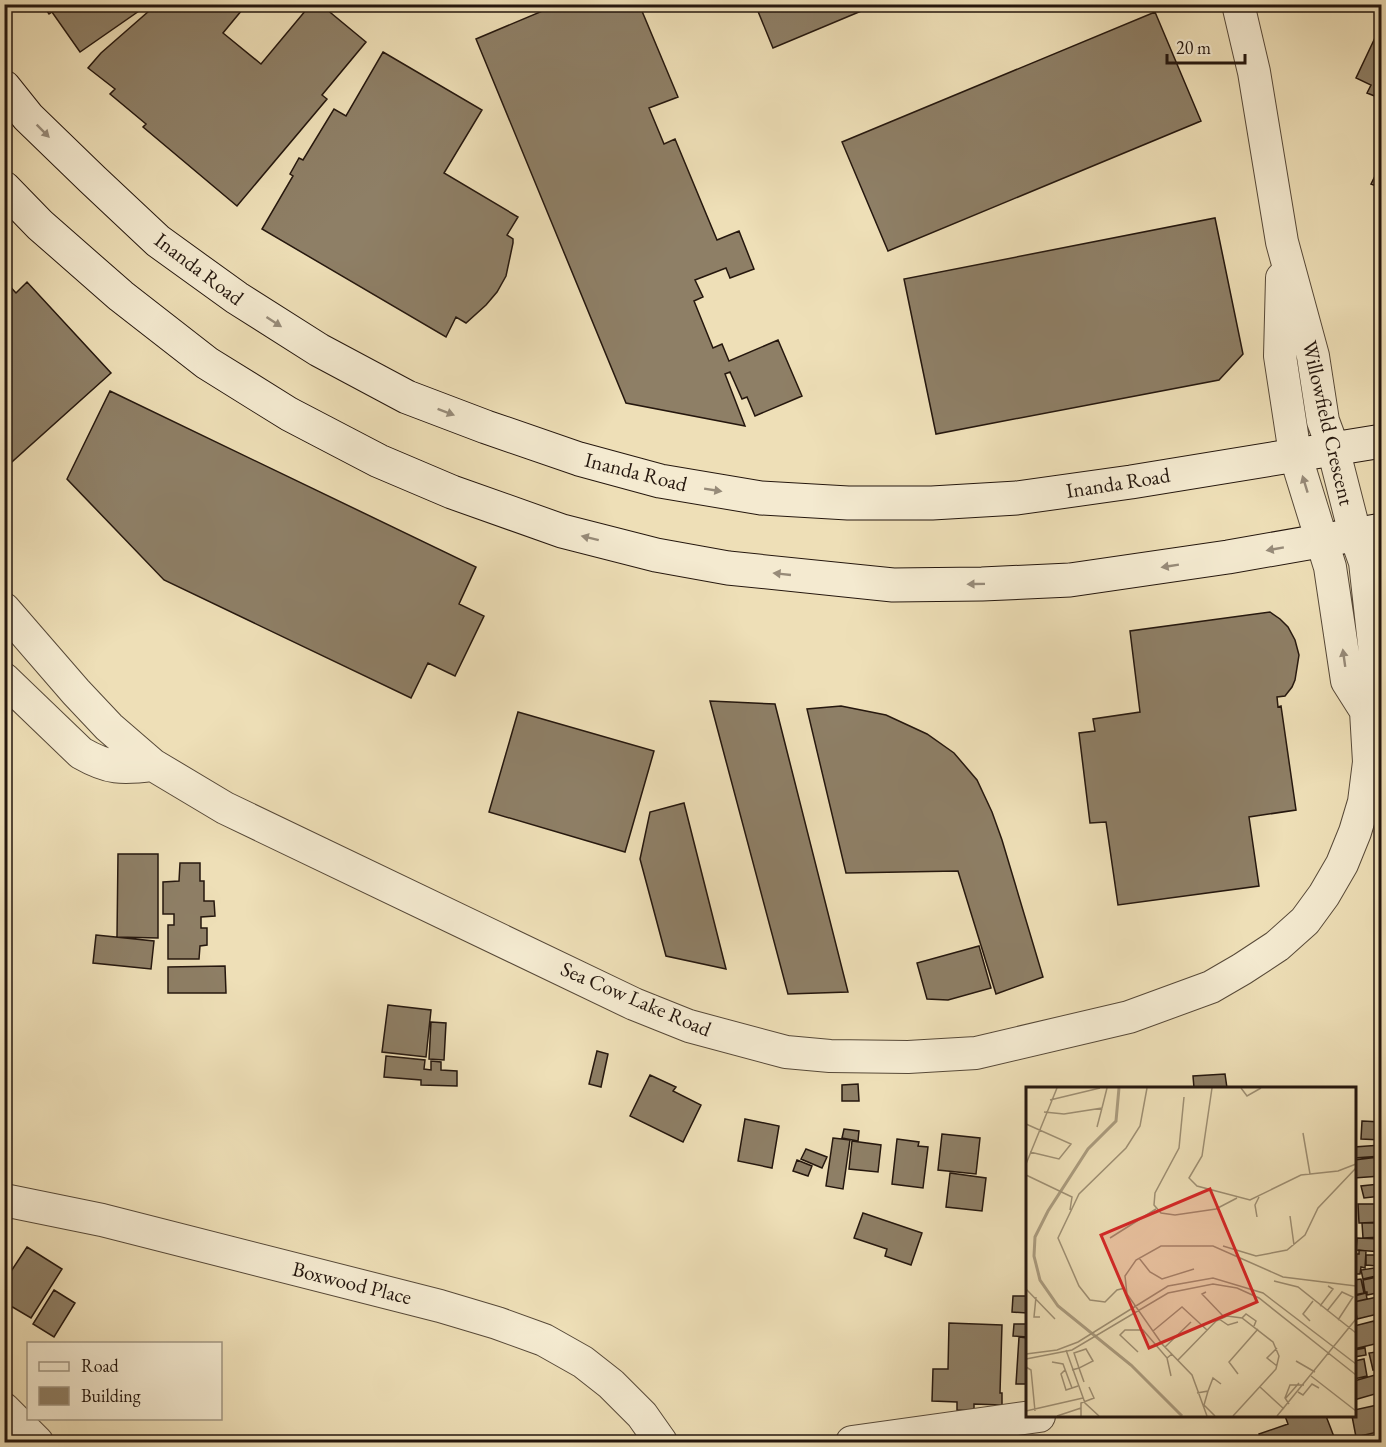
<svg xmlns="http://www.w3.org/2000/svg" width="1386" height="1447" font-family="'EB Garamond',serif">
<rect width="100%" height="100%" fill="#eedfb7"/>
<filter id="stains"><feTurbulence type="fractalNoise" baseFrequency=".00333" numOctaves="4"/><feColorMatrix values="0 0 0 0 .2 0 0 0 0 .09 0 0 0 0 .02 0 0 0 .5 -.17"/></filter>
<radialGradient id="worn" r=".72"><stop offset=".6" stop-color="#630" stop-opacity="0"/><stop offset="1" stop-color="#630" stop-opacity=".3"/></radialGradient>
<path fill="#8e7f66" stroke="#25170e" stroke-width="1.5" d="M42,4H149L80,52L52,12L49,14Z
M157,4H247L223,33L261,64L311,4H320L366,42L322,95L327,99L237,206L143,127L146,124L110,94L115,89L88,68L101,53Z
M559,4H639L678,97L649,108L664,144L675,139L717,240L739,231L754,269L730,278L726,268L695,280L703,297L694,301L713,348L722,344L729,361L778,340L802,396L755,416L747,397L742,399L730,372L725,374L745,426L626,403L476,39Z
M755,4H878L773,48Z
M1361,4H1382V14Z
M1155,12L1201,121L888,251L842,142Z
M1382,23V99L1367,93L1371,85L1356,78Z
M383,52L482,110L444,173L518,217L507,235L513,239V243L506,276L497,292L486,305L466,323L456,317L446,337L262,229L293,176L290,174L299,158L303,160L334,109L346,116Z
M1382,162V188L1371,184Z
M1215,218L1243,354L1219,380L936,434L904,279Z
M4,280L16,293L27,282L111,373L4,469Z
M110,391L476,567L459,604L484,616L455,676L428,663L411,698L164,580L67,479Z
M1270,612L1280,619L1288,627L1295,640L1299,655L1295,680L1292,687L1285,696L1277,697L1278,707L1281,706L1296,810L1249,817L1259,886L1118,905L1106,822L1090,823L1079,733L1095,731L1093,719L1140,712L1130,631Z
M710,701L775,704L848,992L788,994Z
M841,706L886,715L927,734L954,753L977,780L992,812L1002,840L1043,977L996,994L958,871L846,873L807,709Z
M518,712L654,751L625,852L489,812Z
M684,803L726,969L666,956L640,859L650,812Z
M118,854H158V938L117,937Z
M180,863H200V881H204V901H214L215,916L201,917V928H207V945L200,946L199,959H168V925H174V914H163V882L179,881Z
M96,935L154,941L151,969L93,963Z
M979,946L991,988L948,1000L927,999L917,963Z
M225,966L226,993H168V967Z
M388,1005L431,1010L426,1057L382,1052Z
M431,1022L446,1023L444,1060L429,1059Z
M597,1051L608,1054L601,1087L589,1084Z
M386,1056L425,1060L424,1069L431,1070V1061L441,1062V1070L457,1071V1086L421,1085V1080L384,1077Z
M1225,1074L1227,1088H1194L1193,1076Z
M650,1075L676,1087L673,1091L701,1105L683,1142L630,1116Z
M858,1084L859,1101H842V1085Z
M745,1119L779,1126L772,1168L738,1161Z
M1362,1121L1382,1122V1140L1361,1139Z
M844,1129L859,1131L858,1141L842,1138Z
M942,1134L980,1138L976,1174L938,1170Z
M833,1138L850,1140L843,1189L826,1186Z
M897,1139L919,1142L918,1146L928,1147L923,1188L892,1184Z
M852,1141L881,1145L878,1172L849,1169Z
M1381,1145L1382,1156L1354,1158V1147Z
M806,1149L827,1157L822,1168L801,1159Z
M1379,1157L1381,1176L1354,1178V1160Z
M797,1160L812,1166L808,1176L793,1171Z
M950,1173L986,1178L982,1211L946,1207Z
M1379,1184L1381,1196L1364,1198L1361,1186Z
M1358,1204H1377L1378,1206H1382V1222L1359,1223Z
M863,1213L922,1233L911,1265L885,1256L887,1249L854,1238Z
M1362,1223H1382V1237L1363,1238Z
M1357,1238L1382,1239V1252L1356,1250Z
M27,1247L62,1269L31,1318L4,1302V1282Z
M1359,1250L1366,1251L1365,1268L1361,1267L1360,1274H1354V1254H1359Z
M1366,1255H1379L1378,1266L1366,1265Z
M1374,1268L1376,1276L1363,1279L1361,1270Z
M1382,1276V1292L1367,1295V1292H1365L1363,1280Z
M1361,1279L1364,1293L1354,1295V1280Z
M54,1290L75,1303L54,1337L33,1324Z
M1366,1293L1367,1299L1354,1302V1296Z
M1013,1296H1028L1027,1313L1012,1312Z
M1382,1296V1313L1357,1319L1354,1302Z
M1374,1321L1379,1343L1354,1349V1326Z
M949,1323L1002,1325L1000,1393H1002V1405L974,1404V1411L957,1410V1402L932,1401L933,1369H948Z
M1014,1324H1028V1337L1013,1336Z
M1019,1337L1028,1338V1384H1016Z
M1365,1348L1366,1355L1354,1357V1350Z
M1382,1351V1368L1373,1370L1369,1353Z
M1364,1359L1367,1376L1354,1379V1361Z
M1382,1373V1392L1354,1400V1381Z
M1382,1404V1431L1356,1437L1352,1416H1354V1410Z
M1285,1416H1326L1336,1442H1262L1259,1434L1288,1424Z
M1382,1437V1442H1358Z"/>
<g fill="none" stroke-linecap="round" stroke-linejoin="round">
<g stroke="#574938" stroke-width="34">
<path id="street" d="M1282,278L1280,356L1295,454L1330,567L1347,681L1366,711
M4,609L76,692L109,727L153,765L225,808L634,1004L689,1026L786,1052L830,1056L908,1057L976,1053L1129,1017L1211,987L1242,969L1277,946L1305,921L1324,895L1342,864L1355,832L1364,802L1369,762L1366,711L1378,680L1365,562L1355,534L1333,448L1323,421L1313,356L1282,242L1254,72L1238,4
M4,679L81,753C109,769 122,769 153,765
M4,1200L102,1220L440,1306L497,1323L544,1340L583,1362L611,1384L642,1415L661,1442
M4,1409L37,1442
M852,1442L1039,1416"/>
</g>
<g stroke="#25170e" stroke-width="35">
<path id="secondary" d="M4,87L28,117L92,179L158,241L237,298L319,350L407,397L486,427L579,459L660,481L761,498L848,503H932L1017,498L1131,482L1382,441
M4,188L40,225L121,296L207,363L289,414L379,461L452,492L562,531L656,555L728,568L893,585L982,584L1070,580L1228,557L1382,530"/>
</g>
<use href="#street" stroke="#f4ead0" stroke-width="32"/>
<use href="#secondary" stroke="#f4ead0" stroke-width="33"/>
</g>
<defs><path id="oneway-solid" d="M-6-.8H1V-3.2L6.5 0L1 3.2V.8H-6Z" transform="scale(1.5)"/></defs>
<g fill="#978b79">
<use href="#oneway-solid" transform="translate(43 131) rotate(45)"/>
<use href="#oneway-solid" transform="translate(274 322) rotate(33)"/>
<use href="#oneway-solid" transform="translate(446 412) rotate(21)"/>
<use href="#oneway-solid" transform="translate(1305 484) rotate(-107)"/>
<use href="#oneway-solid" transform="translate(713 490) rotate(9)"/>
<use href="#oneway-solid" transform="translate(590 538) rotate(-166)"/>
<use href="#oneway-solid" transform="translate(1275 549) rotate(170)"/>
<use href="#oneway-solid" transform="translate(1170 566) rotate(171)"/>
<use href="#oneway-solid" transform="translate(782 574) rotate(-174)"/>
<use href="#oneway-solid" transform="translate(976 584) rotate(179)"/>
<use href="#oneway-solid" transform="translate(1344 658) rotate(-98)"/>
</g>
<g text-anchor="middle" stroke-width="6" stroke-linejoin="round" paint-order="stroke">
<g font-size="21" fill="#25170e" stroke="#f4ead0">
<text transform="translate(199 269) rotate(37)" y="7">Inanda Road</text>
<text transform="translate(1328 423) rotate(77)" y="7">Willowfield Crescent</text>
<text transform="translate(636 472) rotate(14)" y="7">Inanda Road</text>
<text transform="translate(1118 483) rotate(-9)" y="7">Inanda Road</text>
<text transform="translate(636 999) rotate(23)" y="7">Sea Cow Lake Road</text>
<text transform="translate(352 1283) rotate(14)" y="7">Boxwood Place</text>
</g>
</g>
<g transform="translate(1026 1087)">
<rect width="330" height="330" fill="#eedfb7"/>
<path fill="none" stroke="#aa9b7e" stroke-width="3" d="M93,1L90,34L62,62L22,124L9,150L8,169L14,193L32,219L105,278L156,329"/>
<path fill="none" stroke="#9e8f73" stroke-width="1.5" d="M186,1L176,69L163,91L171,99L224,113L275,88L312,84L330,77M215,1L221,9L235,1M158,10L153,61L129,106L128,118L135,126L149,128L190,122L211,111M24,13L74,1M18,25L38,27L76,21L81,1M0,37L45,57L33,72L4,65M71,40L76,21M277,46L284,87M0,77L31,1M0,88L46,110L44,123M264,129L268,158M231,130L229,118L233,110M84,151L130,122M197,159L230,169L261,163L279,148L292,121L330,81M113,171L124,185L136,192L168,182M248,194L272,200L330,246M99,201L91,203L79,215L64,213L53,199L32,151L53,107L100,61L114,39L121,1M0,202L29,232M180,205L176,207L198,230M10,210L8,230H14M294,219L307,202L302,199M301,224L316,205L327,210L312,233M216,231L220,227L230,234L228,239M193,232L202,238L212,235M284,234L277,227L287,214M127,244L156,220L181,243M139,260L165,235M251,261L241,271L251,279M40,263L59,316L73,329M112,265L94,248L99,243H117L141,271L146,267M0,267L31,263L52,255L142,199L187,191L237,206L330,277M141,271L145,289M0,272L46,263L142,206L187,197L211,201L233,211L330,288M152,273L190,234L201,229L216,231L247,255L253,269L250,282L207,329M270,274L289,285M26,275L37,277L46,301L52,299M0,280L5,283L9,324M39,283L35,287L40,303L46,301M46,283L53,281L48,266L60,262L67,274L53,281L58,295M212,287L203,275L232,242M285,289L330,324M234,300L258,322M182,304L178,318L189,329M272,305L277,308L286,297L293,301M171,306L182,304L187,291L195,297M259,312L273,296M263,317L259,311L264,298H278M0,324L57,311M31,329L55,321M55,329V316L68,311L63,300M181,329L166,288L136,257L101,207L99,189L110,173L135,159H187L257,190L330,199M251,329L330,232"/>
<path fill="#d62828" fill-opacity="0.15" stroke="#d62828" stroke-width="3" d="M184,102L231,215L123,261L75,148Z"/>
<rect width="330" height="330" fill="none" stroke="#25170e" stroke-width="3"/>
</g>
<rect width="1386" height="1447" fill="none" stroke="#eedfb7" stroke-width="24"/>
<rect x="6" y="6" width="1374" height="1435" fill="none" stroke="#25170e" stroke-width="3"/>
<rect x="12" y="12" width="1362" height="1423" fill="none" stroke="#25170e" stroke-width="1.5"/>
<rect x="27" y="1342" width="195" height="78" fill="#f4ead0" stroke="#a19682" stroke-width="1.5"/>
<rect x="39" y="1362" width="30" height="9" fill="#f4ead0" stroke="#a19682" stroke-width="1.5"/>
<text x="81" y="1372" font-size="18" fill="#25170e">Road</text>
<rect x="39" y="1387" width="30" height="18" fill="#8e7f66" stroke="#a19682" stroke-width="1.5"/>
<text x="81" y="1402" font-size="18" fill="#25170e">Building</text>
<path d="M1167 54v9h78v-9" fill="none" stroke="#25170e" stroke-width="3"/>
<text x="1176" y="54" font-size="18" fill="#25170e" stroke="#f4ead0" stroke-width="4.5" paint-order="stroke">20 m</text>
<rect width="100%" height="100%" filter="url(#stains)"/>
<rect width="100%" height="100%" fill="url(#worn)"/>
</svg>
